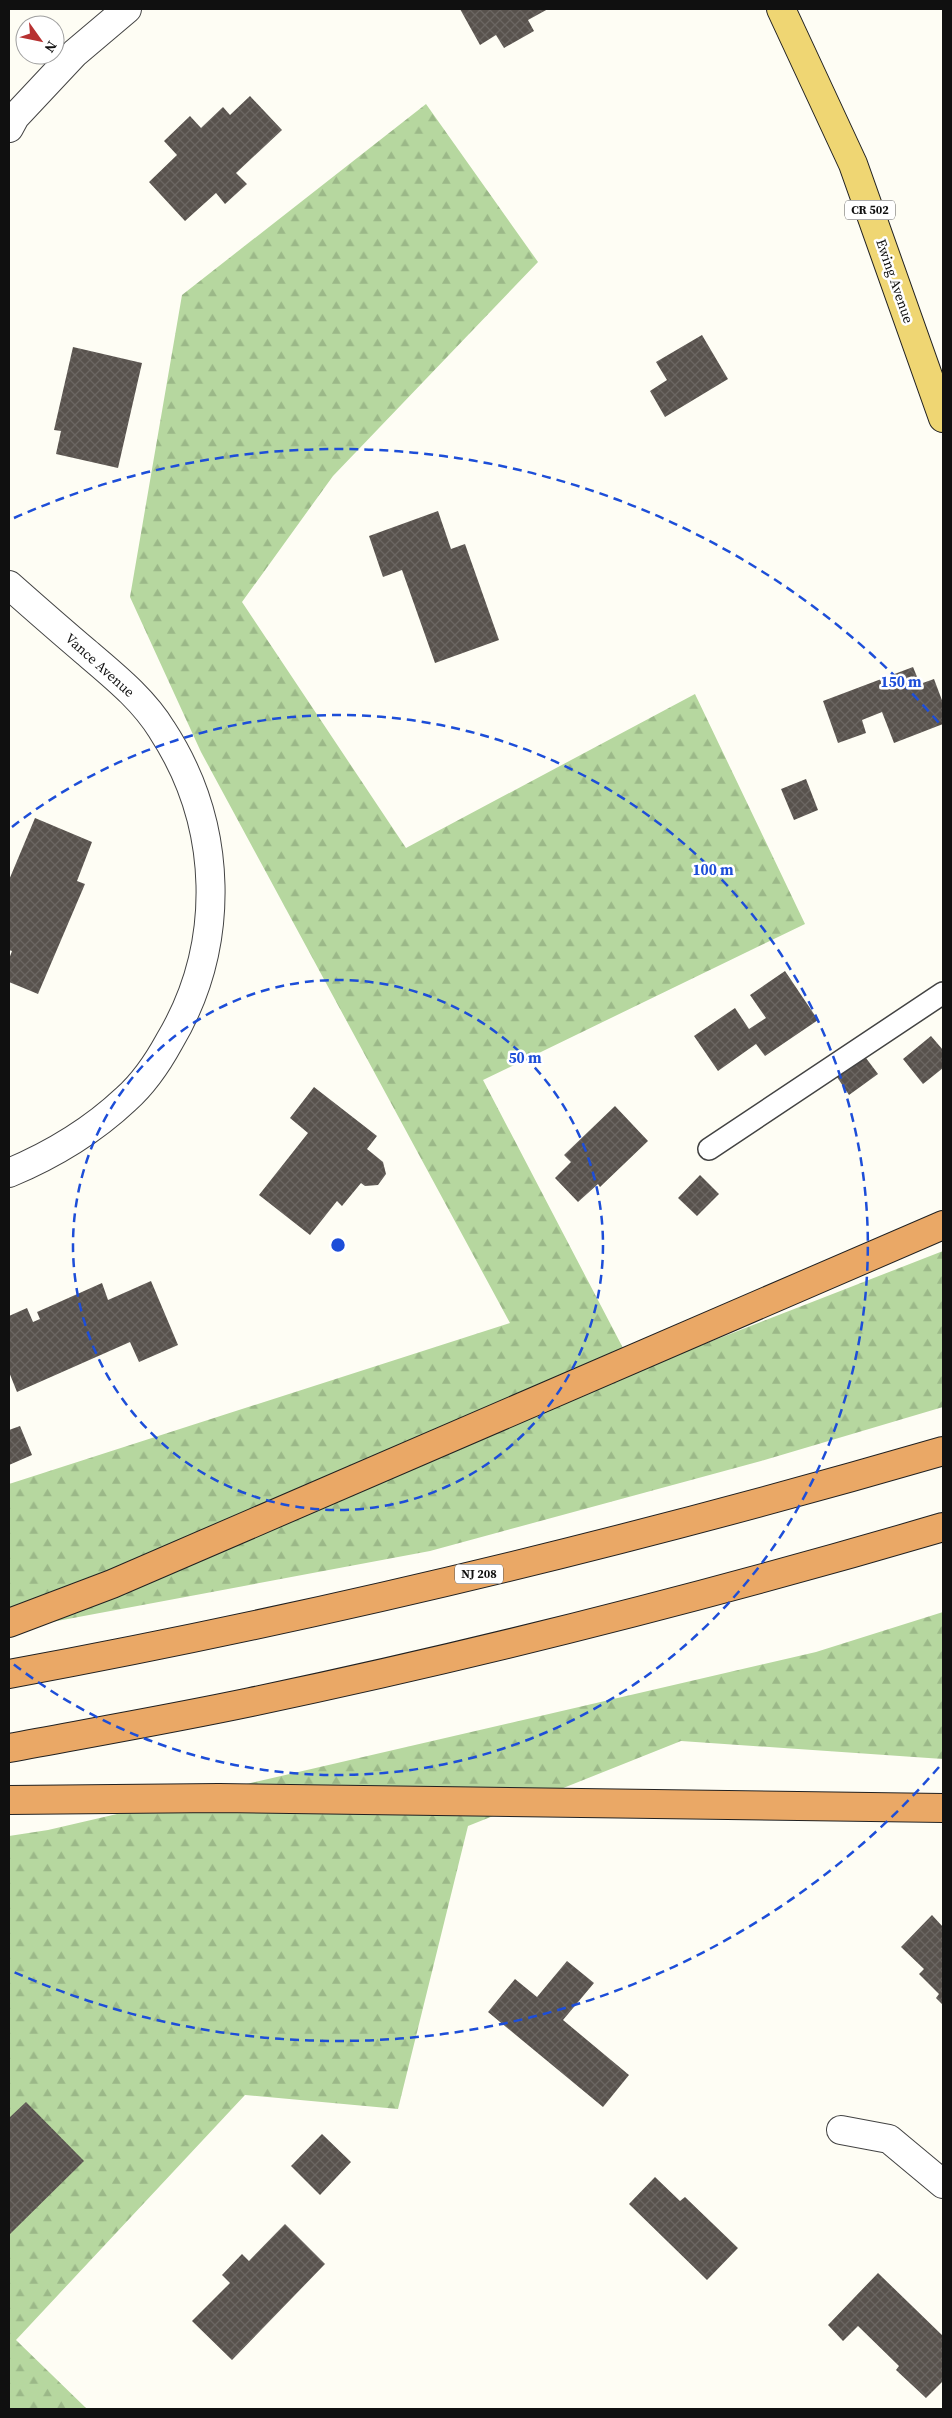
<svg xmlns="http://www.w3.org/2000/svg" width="952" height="2418" font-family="'Source Serif 4',serif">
<defs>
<pattern id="forest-firs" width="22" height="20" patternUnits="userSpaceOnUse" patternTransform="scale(1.25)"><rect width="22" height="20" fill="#b6d79f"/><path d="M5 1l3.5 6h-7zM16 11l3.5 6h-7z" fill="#9bb888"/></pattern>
<pattern id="building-cross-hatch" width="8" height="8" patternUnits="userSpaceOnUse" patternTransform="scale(1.25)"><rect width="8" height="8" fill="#58524d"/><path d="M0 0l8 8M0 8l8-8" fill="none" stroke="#6b6662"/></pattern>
</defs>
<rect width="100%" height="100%" fill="#fefdf4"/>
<path fill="url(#forest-firs)" d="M426,104L538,262L333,476L242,602L406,848L695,694L805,924L483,1080L635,1371L943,1251V1407L761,1461L430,1551L9,1630V1484L510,1323L201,752L130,597L182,295Z
M943,1612V1759L681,1741L468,1826L398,2109L245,2095L16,2340L87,2409H9V1836L48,1830L816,1652Z"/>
<path fill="url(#building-cross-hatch)" d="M460,9H548L528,20L534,31L504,48L496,35L480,45Z
M250,96L282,130L236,173L247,184L225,204L216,193L185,221L149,182L177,155L164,141L190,116L201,128L223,107L230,115Z
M702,335L728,379L665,417L650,391L667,380L656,362Z
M73,347L142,363L118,468L56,454L61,431L54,430Z
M438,511L451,549L465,544L499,640L435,663L402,570L383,577L369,536Z
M913,667L920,684L934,679L943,703V724L894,743L882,712L862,720L866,733L838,743L823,701Z
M806,779L818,810L794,820L781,789Z
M35,818L92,842L77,881L85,884L38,994L9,982V959L12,951L9,950V880Z
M785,971L818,1020L765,1056L756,1044L718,1071L694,1036L735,1008L749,1029L766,1018L750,995Z
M931,1036L943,1050V1068L923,1084L903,1059Z
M863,1054L878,1074L849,1095L835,1074Z
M314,1087L377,1136L367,1149L383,1162L386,1174L378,1185L365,1186L361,1183L342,1206L337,1201L310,1235L259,1195L308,1133L290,1118Z
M615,1106L648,1141L600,1187L598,1184L578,1202L555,1178L571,1162L564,1155Z
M700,1175L719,1194L697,1216L678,1198Z
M151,1281L178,1345L139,1362L130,1342L17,1392L9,1372V1316L27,1308L33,1322L40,1319L37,1312L102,1283L108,1300Z
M20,1426L32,1455L9,1465V1430Z
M932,1915L943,1927V2005L936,1998L939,1994L919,1974L924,1969L901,1947Z
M567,1961L594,1983L563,2020L629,2075L603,2107L488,2012L515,1979L537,1997Z
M26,2102L84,2161L9,2235V2118Z
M322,2134L351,2162L320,2195L291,2166Z
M655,2177L680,2201L685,2197L738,2248L707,2280L629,2204Z
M285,2224L325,2264L232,2360L192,2321L230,2283L222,2275L242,2254L249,2261Z
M878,2273L943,2336V2381L926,2398L896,2370L899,2366L858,2326L843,2341L828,2325Z"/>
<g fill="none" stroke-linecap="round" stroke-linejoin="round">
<g stroke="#434343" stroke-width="24">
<path id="lane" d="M709,1149L943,993"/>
</g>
<g stroke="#434343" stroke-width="30">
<path id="street" d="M9,128L15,117L75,53L127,9
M9,585C35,608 60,630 86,652C114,676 143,699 162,730C224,825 227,945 169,1042C158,1062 144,1083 126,1099C92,1131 52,1155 9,1173
M841,2130L889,2139L943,2184"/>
</g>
<g stroke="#212121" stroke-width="30">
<path id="primary" d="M781,9L853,164L943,418"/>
</g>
<g stroke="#212121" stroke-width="30">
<path id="highway" d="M9,1623L112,1584L943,1225
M9,1674C324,1616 636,1540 943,1451
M9,1748C89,1733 170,1719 251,1702C484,1653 715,1594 943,1527
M9,1800L219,1798L943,1808"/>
</g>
<use href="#lane" stroke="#fff" stroke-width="21"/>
<use href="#street" stroke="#fff" stroke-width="28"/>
<use href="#primary" stroke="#efd673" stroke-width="28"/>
<use href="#highway" stroke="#eaa866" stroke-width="28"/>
</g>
<g fill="none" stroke="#1d4ed8" stroke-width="2.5" stroke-dasharray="9 6">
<circle cx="338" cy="1245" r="265"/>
<path d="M12 827A530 530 0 1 1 12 1663"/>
<path d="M939 1767A796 796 0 0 1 14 1972M14 518A796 796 0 0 1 939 723"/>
</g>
<g text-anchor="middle" stroke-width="5" stroke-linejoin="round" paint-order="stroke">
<g fill="#fff" stroke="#585858" stroke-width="1">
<rect x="845" y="200.5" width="50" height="19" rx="4"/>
<rect x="455" y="1564.5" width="48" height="19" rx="4"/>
</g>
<g font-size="12" font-weight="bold" fill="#101010">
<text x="870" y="214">CR 502</text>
<text x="479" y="1578">NJ 208</text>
</g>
<g font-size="14" fill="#101010" stroke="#fff">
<text transform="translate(895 281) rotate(71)" y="5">Ewing Avenue</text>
<text transform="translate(100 665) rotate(42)" y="5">Vance Avenue</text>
</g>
</g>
<circle cx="338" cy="1245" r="8" fill="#1d4ed8" stroke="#fff" stroke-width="2.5"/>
<g font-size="15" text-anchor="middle" font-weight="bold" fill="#1d4ed8" stroke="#fff" stroke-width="5" stroke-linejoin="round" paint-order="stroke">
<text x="901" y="687">150 m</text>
<text x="713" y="875">100 m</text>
<text x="525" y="1063">50 m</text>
</g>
<rect width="952" height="2418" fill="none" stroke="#101010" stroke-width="20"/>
<g transform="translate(40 40) rotate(123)"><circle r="24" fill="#ffffff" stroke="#9f9f9f"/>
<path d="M0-4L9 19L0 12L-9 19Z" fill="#b73131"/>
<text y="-8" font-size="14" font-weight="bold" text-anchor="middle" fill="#101010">N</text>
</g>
</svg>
